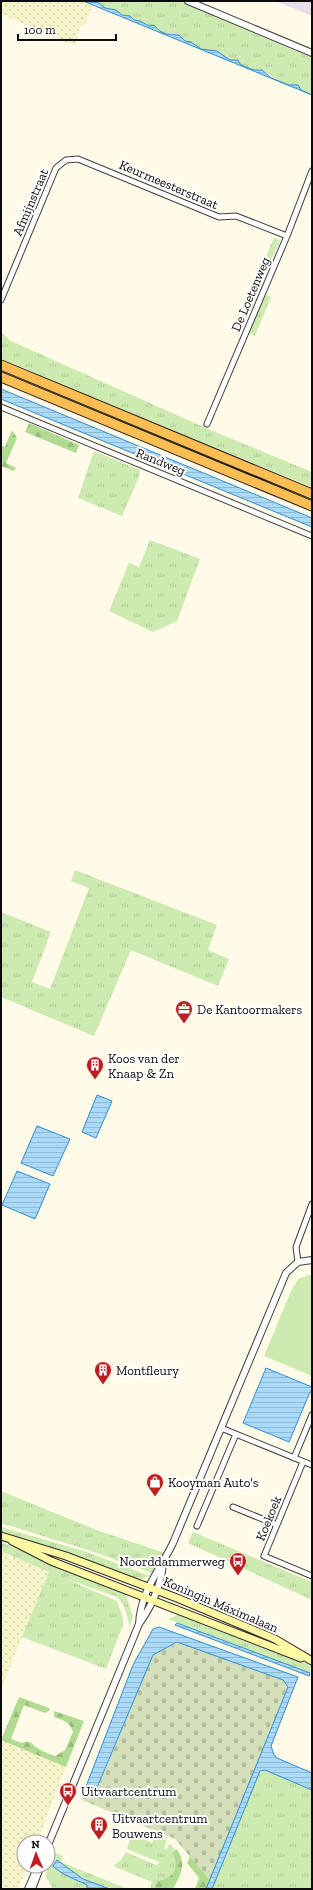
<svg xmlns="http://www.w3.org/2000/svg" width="313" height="1890" font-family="'Zilla Slab',serif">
<defs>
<pattern id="farmland-dots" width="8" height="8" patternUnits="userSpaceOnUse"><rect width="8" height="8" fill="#f5f3c8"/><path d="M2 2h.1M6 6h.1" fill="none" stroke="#d1cfaa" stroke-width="1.8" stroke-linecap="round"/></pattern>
<pattern id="grass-tufts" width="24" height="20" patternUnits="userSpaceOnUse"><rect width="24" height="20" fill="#cdeab1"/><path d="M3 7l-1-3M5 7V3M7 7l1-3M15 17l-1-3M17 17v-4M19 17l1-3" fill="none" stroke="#afc797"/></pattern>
<pattern id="forest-firs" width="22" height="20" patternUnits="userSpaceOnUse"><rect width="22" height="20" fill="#b0db90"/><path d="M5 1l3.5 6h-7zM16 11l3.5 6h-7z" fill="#96bb7b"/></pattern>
<pattern id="cemetery-stones" width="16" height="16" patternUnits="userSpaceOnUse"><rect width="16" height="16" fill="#d3e0ba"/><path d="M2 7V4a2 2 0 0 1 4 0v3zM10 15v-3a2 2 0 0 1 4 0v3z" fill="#b4bf9f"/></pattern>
<pattern id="water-rules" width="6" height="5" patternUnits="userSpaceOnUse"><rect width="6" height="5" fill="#abd9f8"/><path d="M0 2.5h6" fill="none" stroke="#92b9d3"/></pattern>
</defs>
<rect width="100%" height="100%" fill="#fffbe8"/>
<path fill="#eadeeb" d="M275,1H312V16Z"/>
<path fill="url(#farmland-dots)" d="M1,1H83L93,5L84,26L81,25L75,46L1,14Z
M1,1551L49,1572L1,1689Z
M1,1740L66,1767L37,1842H24V1866H28L18,1889H1Z"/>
<path fill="url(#grass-tufts)" d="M93,1H180L312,58V94L301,90L296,85C282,85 273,77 262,70C253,71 248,68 240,64L239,62L230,60L220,52L205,51L197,48L193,43L184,41L181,36L163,33L154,25L149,26L143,22L134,20L128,15H122L116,10L105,8L99,3Z
M274,238L280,240L261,284L255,282Z
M253,288L258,291L241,329L236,327Z
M265,294L271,297L255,336L249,333Z
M1,332L11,341L208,429L312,472V487L66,387L65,388L27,369L1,359Z
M94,451L140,470L139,477L122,516L78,498Z
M150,540L200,559L177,621L153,632L109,611L129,563L139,567Z
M75,870L217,925L208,950L229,959L218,986L131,950L94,1036L1,997V912L51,932L32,982L50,989L89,888L71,881Z
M1,1491L99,1531L165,1553L152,1573L88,1550L1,1523Z
M1,1527L84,1551L150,1576L142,1579L134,1578L1,1531Z
M193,1532L312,1582V1600L188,1543Z
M1,1542L126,1595L133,1617L130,1626L124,1606L117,1597L64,1578L117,1601L123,1618V1625L106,1669L22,1637L49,1572L1,1551Z
M180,1614L305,1662L311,1665L310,1673L168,1619Z
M265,1770L312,1790V1889H212L259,1773Z
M132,1833L152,1843L155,1835L167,1841L164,1849L166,1850L169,1844L176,1850L172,1853C181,1869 172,1879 157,1881L154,1889H150L152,1882L113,1866L121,1860L126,1852L156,1865L159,1864V1862L127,1849Z
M55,1853L63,1856L61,1862L128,1889C97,1889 80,1879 57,1860L61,1872L87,1885L88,1887L87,1889H53L46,1877V1873Z"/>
<path fill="url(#forest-firs)" d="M29,423L79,445L76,453L25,432Z
M12,430L17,438L6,463L16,468L14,471L1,466V446L5,447Z
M19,1697L49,1708L50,1710L45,1713L24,1705L11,1739L22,1743C31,1739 32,1745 39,1749C44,1752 50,1754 55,1756L65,1750L73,1732C70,1722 63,1720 54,1717V1711L84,1721L66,1767L1,1740Z
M177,1849C187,1866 181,1874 173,1889H154L157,1881C172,1879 181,1869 172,1853Z
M190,1856L210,1880L206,1889H195L199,1878L187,1863Z"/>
<path fill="url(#cemetery-stones)" d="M179,1642L283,1680L288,1687L210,1880L175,1839L82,1800L87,1790H97L153,1655Z"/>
<path fill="#cdeab1" d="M312,1274V1376L264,1356L291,1291L298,1279Z"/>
<path fill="url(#water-rules)" stroke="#2f8cd2" d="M83,1L99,3L105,8L116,10L122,15L130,16L134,20L140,21L149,26L154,25C161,34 168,35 179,35L185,41L191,42L201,49L217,51L230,60H238L240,64C248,68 253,71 262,70L271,78L289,85H298L301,90L312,95Z
M1,389L312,518V527L1,399Z
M97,1095L112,1101L96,1138L82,1132Z
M37,1126L70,1139L53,1176L21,1163Z
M17,1171L50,1184L35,1219L2,1205Z
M266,1368L312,1387V1392H310L289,1442L243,1423Z
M177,1623L310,1673L309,1676L175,1625Z
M159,1627L298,1677L271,1746L274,1755L277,1758L312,1773V1790L265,1770L260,1771L212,1889H206L288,1687L283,1680L177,1642L153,1655L96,1790L85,1789L133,1665L153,1629Z
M57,1860L83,1879L110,1889H87V1885C75,1879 62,1875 53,1866Z"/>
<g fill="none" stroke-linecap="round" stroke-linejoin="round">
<g stroke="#3e3e3e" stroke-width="7">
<path id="minor" d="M1,300L56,168L66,160L78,159L219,217L236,216L287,236
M1,407L312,536
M207,424L287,236L312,171
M298,1262L296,1247L312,1204
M221,1428L312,1465
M294,1458L312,1415
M303,1462L264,1556L312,1576
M233,1507L277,1525
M197,1526L236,1434"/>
</g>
<g stroke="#3e3e3e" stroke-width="8">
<path id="tertiary" d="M188,1L312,53
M139,1624C141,1590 159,1572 173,1543L286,1273L298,1262L312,1260
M48,1845L139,1624C151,1607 161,1585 163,1564
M28,1889L38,1866
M32,1889L40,1868"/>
</g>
<g stroke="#2d2d2d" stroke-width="9">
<path id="secondary" d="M1,1536L66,1556L177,1598L275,1639L312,1661
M12,1541L51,1561L301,1658"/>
</g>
<g stroke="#1c1c1c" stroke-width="11">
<path id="trunk" d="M1,365L312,494
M1,377L312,506"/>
</g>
<use href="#minor" stroke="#fff" stroke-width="5"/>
<use href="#tertiary" stroke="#fff" stroke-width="6"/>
<use href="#secondary" stroke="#fff8a3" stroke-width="7"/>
<use href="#trunk" stroke="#fcbe52" stroke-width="9"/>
</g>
<defs>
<g id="office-pin" transform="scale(0.9)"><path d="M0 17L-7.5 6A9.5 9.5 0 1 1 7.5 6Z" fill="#bf1e21" stroke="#fff"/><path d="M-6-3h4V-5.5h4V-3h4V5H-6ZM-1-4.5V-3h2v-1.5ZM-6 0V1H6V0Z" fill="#fff"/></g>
<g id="building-pin" transform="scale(0.9)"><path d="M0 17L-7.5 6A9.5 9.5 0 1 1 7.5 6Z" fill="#bf1e21" stroke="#fff"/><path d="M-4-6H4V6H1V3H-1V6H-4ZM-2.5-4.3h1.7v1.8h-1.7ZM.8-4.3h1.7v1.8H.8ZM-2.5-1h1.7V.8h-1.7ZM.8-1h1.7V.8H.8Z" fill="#fff"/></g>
<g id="shop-pin" transform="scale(0.9)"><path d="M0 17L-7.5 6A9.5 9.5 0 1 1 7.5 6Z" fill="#bf1e21" stroke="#fff"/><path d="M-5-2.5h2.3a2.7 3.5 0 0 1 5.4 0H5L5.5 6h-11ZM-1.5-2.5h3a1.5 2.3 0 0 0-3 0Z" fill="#fff"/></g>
<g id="bus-pin" transform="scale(0.9)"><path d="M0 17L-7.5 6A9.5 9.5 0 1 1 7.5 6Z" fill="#bf1e21" stroke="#fff"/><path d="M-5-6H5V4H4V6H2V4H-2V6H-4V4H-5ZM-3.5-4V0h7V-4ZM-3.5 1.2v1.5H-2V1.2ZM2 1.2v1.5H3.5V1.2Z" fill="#fff"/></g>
</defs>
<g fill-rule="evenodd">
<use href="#office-pin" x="184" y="1009"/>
<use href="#building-pin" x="95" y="1065"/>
<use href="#building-pin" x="103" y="1370"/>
<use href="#shop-pin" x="155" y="1482"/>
<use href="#bus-pin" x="238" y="1561"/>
<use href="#bus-pin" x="68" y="1791"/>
<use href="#building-pin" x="99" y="1825"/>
</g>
<g text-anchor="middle" stroke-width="4" stroke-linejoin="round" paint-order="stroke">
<g font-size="13" fill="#0b0b0b" stroke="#fff">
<text transform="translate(169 184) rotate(23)" y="5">Keurmeesterstraat</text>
<text transform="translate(30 202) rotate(-67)" y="5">Afmijnstraat</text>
<text transform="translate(250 294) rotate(-67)" y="5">De Loetenweg</text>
<text transform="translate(161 461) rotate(22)" y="5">Randweg</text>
<text transform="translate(268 1518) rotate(-68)" y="5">Koekoek</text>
<text transform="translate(221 1604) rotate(23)" y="5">Koningin Máximalaan</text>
</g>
<g font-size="13" fill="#0b0b0b" stroke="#fff" text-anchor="start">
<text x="197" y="1014">De Kantoormakers</text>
<text x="108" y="1063">Koos van der<tspan x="108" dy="15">Knaap &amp; Zn</tspan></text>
<text x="116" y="1375">Montfleury</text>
<text x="168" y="1487">Kooyman Auto's</text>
<text x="225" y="1566" text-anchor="end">Noorddammerweg</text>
<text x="81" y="1796">Uitvaartcentrum</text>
<text x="112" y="1823">Uitvaartcentrum<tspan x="112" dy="15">Bouwens</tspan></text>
</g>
</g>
<rect width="313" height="1890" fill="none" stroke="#0b0b0b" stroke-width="4"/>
<g transform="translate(36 1854) rotate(358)"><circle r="19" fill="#ffffff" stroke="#9d9d9d"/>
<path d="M0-3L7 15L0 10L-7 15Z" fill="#bf1e21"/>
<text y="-6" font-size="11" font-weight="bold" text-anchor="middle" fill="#0b0b0b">N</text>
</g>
<path d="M18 34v6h98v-6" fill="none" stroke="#0b0b0b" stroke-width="2"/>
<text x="24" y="34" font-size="12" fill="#0b0b0b" stroke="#ffffff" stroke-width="3" paint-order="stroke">100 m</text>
</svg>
